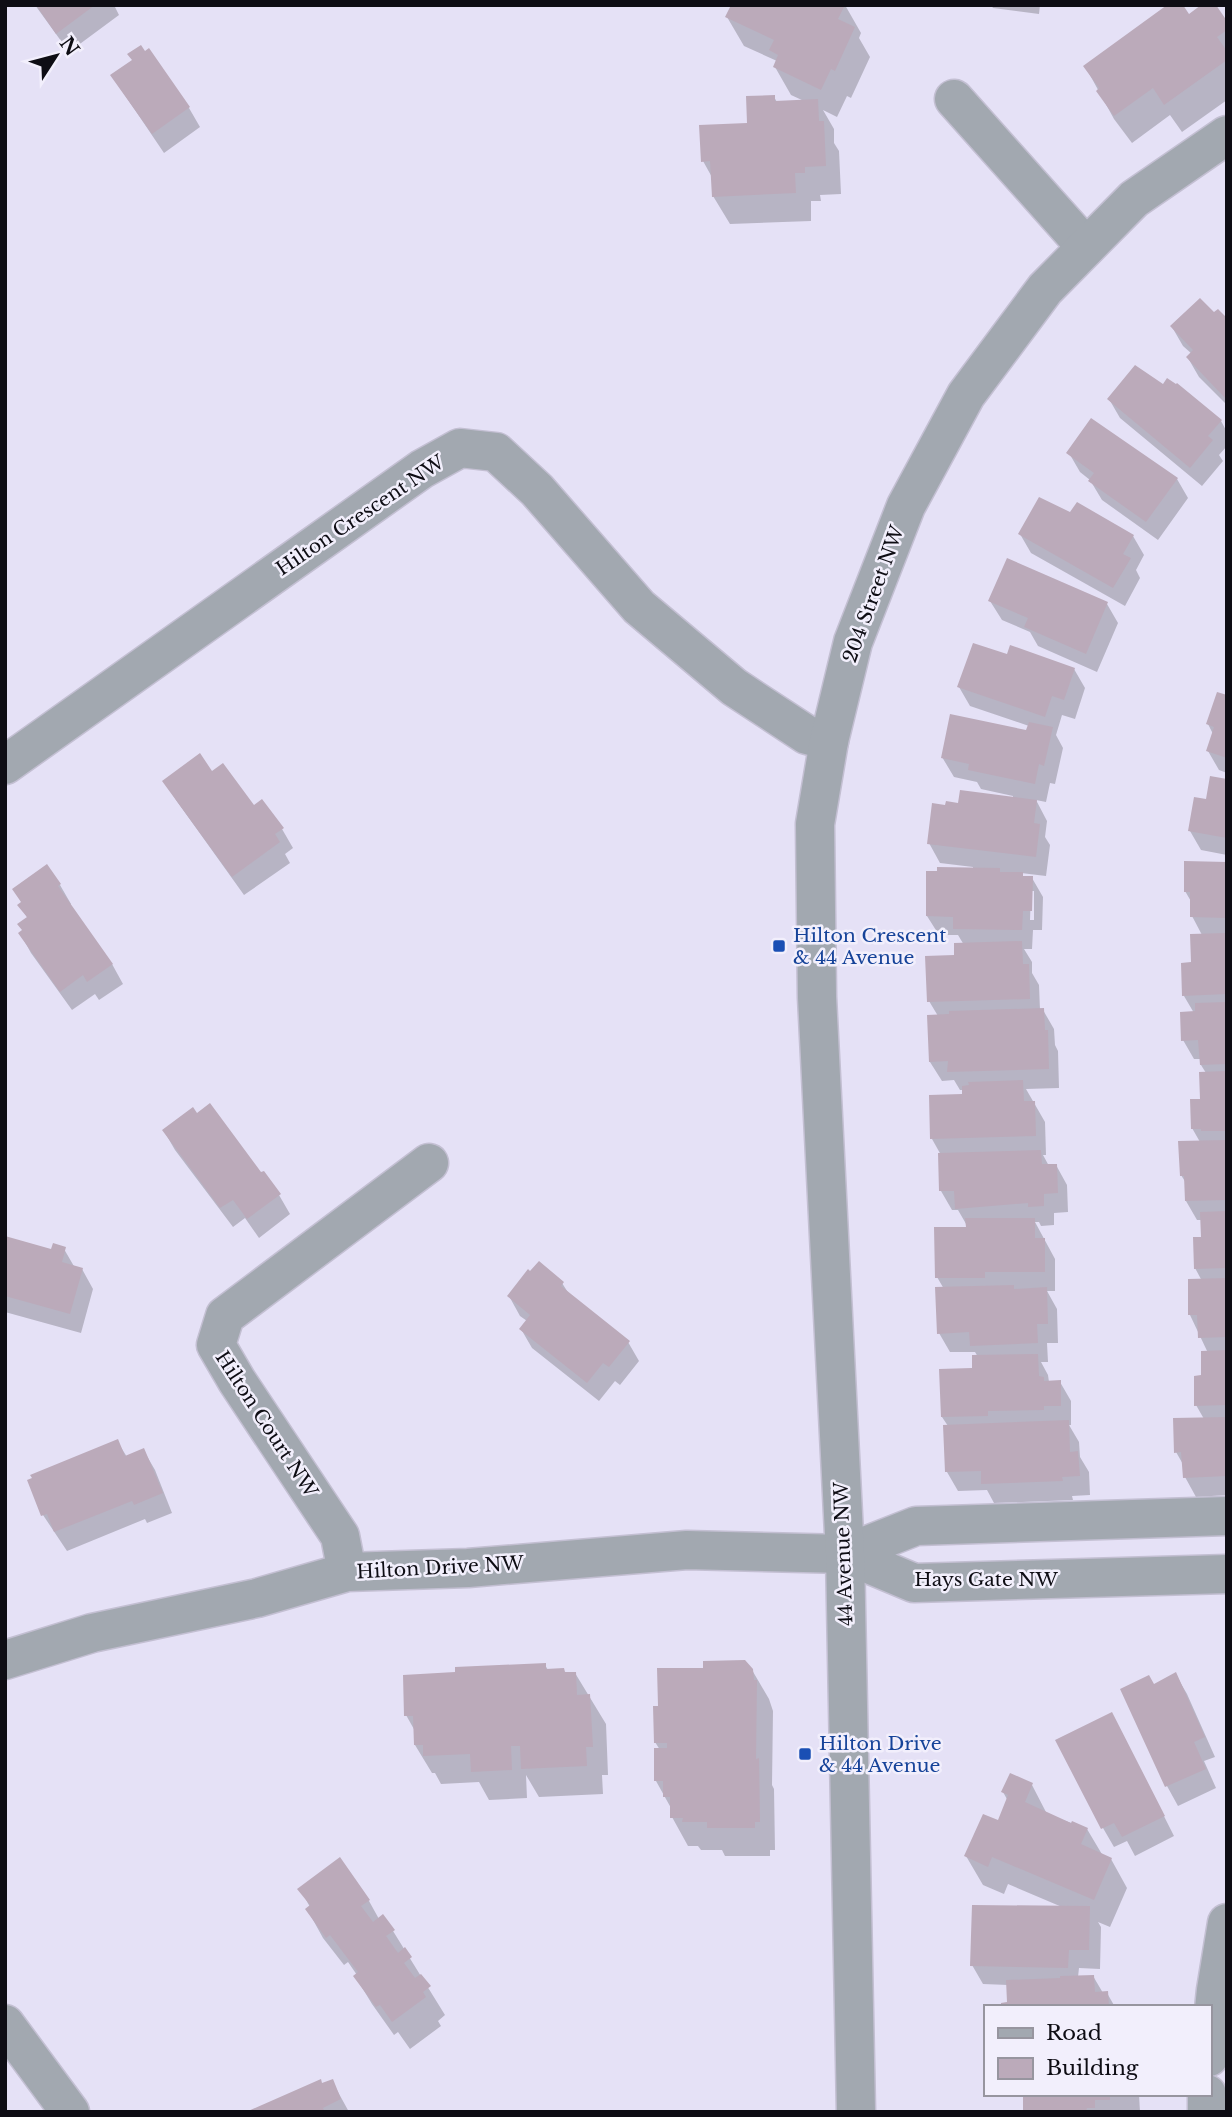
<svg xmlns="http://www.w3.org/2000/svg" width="1232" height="2117" font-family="'Libre Baskerville',serif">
<rect width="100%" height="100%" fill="#e5e1f6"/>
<path fill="#0003" fill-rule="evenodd" d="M35,5H114L119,15L69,52Z
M733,5H845L861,33L859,38L870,57L851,98L847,96L837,117L823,110L834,129V143L839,151L841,194L820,195L821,201H811V221L730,224L713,196V179L703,161L748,125L774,97L777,102L804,101L791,95L775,67L777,61L744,46L727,17Z
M991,5H1040L1039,14L993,8Z
M1189,17L1227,24V100L1182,132L1170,115L1132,143L1114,119L1085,66Z
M148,51L189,108L200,127L164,153L112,76Z
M1214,315L1227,321V405L1199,377L1188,358L1192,354L1183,346L1172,327Z
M1109,399L1221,421L1227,432V446L1219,455L1223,461L1202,486L1120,418Z
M1069,453L1177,479L1188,498L1158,540L1102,500L1090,480L1080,472Z
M1071,514L1133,536L1144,555L1136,570L1140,578L1125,606L1031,553L1020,534Z
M990,601L1107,604L1118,623L1097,672L1038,646L1030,632L1002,620Z
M1008,657L1074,669L1085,688L1075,719L1062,715L1056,735L1063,748L1055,784L1050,783L1046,802L1036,800L1047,821L1045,837L1050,845L1046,876L1021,873L1024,878H1032L1043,897L1042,930H1033L1032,949H1024L1032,962V973L1039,985L1040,1010H1043L1054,1029L1055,1045L1058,1051L1059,1088L1026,1089L1045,1122L1046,1155H1043L1049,1166L1056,1165L1067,1185L1068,1212L1054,1213V1225L1041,1226L1039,1222H1035L1055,1259V1291H1047L1057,1309L1058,1343H1047L1048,1362H1041L1048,1375L1049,1382H1060L1071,1401V1425H1069L1079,1442L1080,1457L1089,1472L1090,1495L1072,1496L1073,1500L994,1503L987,1490L958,1491L947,1472L948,1426L942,1417L974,1370L978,1357L975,1352H950L939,1333L944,1289L937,1277L969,1229L958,1210H952L941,1191V1155L932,1139L964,1096V1090H960L954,1080L942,1081L930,1062L938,1016L929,1001L964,945L958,935H939L927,916L973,869V867L940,863L929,843L946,807L1013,798V796L981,789L977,782L954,777L942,757L1028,733L1029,726L970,706L959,687ZM1031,891H1034V920H1030Z
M1227,697V773L1219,770L1208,751L1213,734L1208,724Z
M212,773L282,829L293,848L285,854L290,863L244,895L176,800L165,781Z
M1227,781V855L1201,850L1190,831L1207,801Z
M1227,864V1495L1196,1497L1185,1477L1184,1466L1176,1452L1204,1419L1196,1405L1208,1353L1190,1315L1202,1281L1195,1268L1203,1238L1202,1220H1197L1186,1201V1183L1181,1175L1200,1142L1192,1128L1201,1101L1206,1073L1201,1065V1059H1194L1183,1040L1194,1013L1184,996L1202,935L1192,916V903L1185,891Z
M46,866L60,885L71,904L69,905L112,964L123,984L99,1000L95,994L72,1010L31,953L20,933L23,931L28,919L20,905Z
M164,1131L261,1175L279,1195L290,1214L259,1238L245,1218L233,1227L175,1150Z
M5,1237L52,1251L64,1249L75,1268L82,1269L93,1289L81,1333L5,1312Z
M562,1283L569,1294L628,1342L639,1361L620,1385L615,1381L599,1401L532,1348L521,1329L527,1321L520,1316L509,1296Z
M117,1441L127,1457L144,1451L155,1470L172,1513L147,1523L145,1519L67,1551L43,1515L29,1481Z
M545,1665L548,1670L575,1673L606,1724L608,1775H602L603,1794L539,1797L526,1775L527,1798L489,1800L479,1782L441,1784L435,1773H432L415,1745V1731L406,1715Z
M752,1670L769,1699L773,1711L772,1785L774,1789L775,1850H770V1856H725L722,1850H701L698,1846H688L672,1817L671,1808L656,1781L660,1750L655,1742Z
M1176,1675L1187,1694L1215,1757L1204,1761L1216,1788L1178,1806L1167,1786L1123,1690L1153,1686Z
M1122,1733L1174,1836L1135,1856L1127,1841L1114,1847L1103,1828Z
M1032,1785L1047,1814L1087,1829L1103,1856L1111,1859L1127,1888L1110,1927L1098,1922L1101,1927L1100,1969L1079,1968L1078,1977L1093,1976L1103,1993H1107L1115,2007H1003L1008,2004V1985L983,1984L972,1965L1062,1907L1008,1884L1004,1894L983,1885L966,1856L999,1823L1008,1801L1003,1792Z
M300,1889L369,1901L379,1919L393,1931L445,2015L438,2021L441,2026L410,2049L398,2032L394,2035L372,2004L355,1976L357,1975L348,1962L344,1965L323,1938L307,1909L310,1907Z
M332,2081L349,2112H251L322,2085Z
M1025,2094H1139L1140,2112H1025Z"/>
<path fill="#bbaaba" d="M36,5H95L56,34Z
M731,5H845L838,19L855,27L835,71L831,69L821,90L773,67L778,55L769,50L774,40L725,17Z
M1167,5H1183L1189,14L1201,5H1216L1227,21V30L1217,37L1227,51V60L1164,105L1153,88L1114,116L1096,91L1099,88L1083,66Z
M141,45L145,51L149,48L190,107L152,134L110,75L132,60L127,54Z
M775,95V101L818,99L819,121H824L826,166L805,167V173H795L796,193L712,197L710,161L701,162L699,125L747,123L746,96Z
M1200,298L1214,312L1218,309L1227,318V400L1186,357L1193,350L1170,326Z
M1135,365L1163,384L1167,378L1176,384L1177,383L1222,420L1208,436L1213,440L1190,468L1107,399Z
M1091,418L1178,478L1146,522L1088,481L1094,473L1066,453Z
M1039,497L1070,512L1077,502L1134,535L1123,554L1131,558L1113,588L1018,534Z
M1007,558L1108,602L1086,654L1024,627L1028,618L988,601Z
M973,643L1007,654L1010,645L1075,668L1064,700L1052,696L1045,717L957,687Z
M1217,692L1227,695V758L1206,751L1214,727L1206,724Z
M950,714L1026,730L1029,722L1053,727L1044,766L1039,764L1035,784L968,770L969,764L941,758Z
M200,753L212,771L223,763L254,805L262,799L284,828L275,834L280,842L232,877L162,781Z
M1210,776L1227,779V838L1188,831L1194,797L1206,799Z
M960,790L1037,800L1034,823L1040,824L1036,857L927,844L932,803L945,805L946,801L958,803Z
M1184,861L1227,862V918L1190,917V892H1184Z
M47,864L61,884L58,886L113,964L87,982L83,975L60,992L18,933L22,930L17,924L27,917L17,905L21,902L12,889Z
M937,867L1000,868V872H1023V876H1033L1032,911H1023L1022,930L953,929V917L926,916V871H937Z
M1227,933V994L1182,996L1181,963L1191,962L1190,934Z
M1022,941L1023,964H1029L1030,999L927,1002L925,956L954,955V943Z
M1227,1002V1064L1200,1065L1198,1040L1181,1041L1180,1012L1195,1011V1003Z
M1044,1008L1045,1030H1048L1049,1069L947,1072L948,1061L929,1062L927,1015L949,1014V1011Z
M1227,1071V1131H1201V1129H1191L1190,1099H1200L1199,1072Z
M1023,1080L1024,1101H1035L1036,1136L930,1139L929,1095L962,1094V1086L969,1085L968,1082Z
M210,1103L261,1172L264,1171L281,1194L247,1219L233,1200L220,1208L162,1130L193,1107L197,1113Z
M1227,1140V1200L1185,1201L1184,1176H1180L1178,1141Z
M1041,1150L1042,1164H1057L1058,1193L1044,1194V1206L1028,1207V1203L955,1209L954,1191H939L938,1153Z
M1227,1211V1268L1194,1269L1193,1237H1201L1200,1212Z
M965,1218H1035V1238H1045V1272H985V1278H935L934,1227H966Z
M5,1236L51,1249L53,1243L66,1247L62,1262L83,1268L70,1314L5,1296Z
M539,1261L564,1282L561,1286L630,1341L609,1367L603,1363L587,1383L519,1329L530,1315L507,1296L528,1269L530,1271Z
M1227,1278V1337L1198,1338L1197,1315H1188V1279Z
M1014,1285V1289L1047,1287L1048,1324H1037L1038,1343L970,1346L969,1332L937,1334L935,1287Z
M1227,1350V1405L1194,1406V1376L1201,1375V1351Z
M1038,1354L1039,1376L1044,1377V1381L1061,1380V1406H1044V1410L988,1411V1416L941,1417L939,1369L972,1368V1355Z
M1227,1417V1476L1183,1478L1181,1452L1174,1453L1173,1418Z
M1069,1420L1070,1452L1078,1451L1080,1476L1062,1477L1063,1481L981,1484V1471L945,1472L943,1425Z
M118,1439L125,1456L144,1448L163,1493L134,1505L132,1501L54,1532L47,1514L41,1516L27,1480L32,1478L30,1475Z
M745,1660L753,1669L754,1680H757L756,1759L759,1758L760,1822H755V1828H707V1822H682L683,1818H670V1797H663V1781H654V1748H667V1743H654L653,1706H658L657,1668H703V1661Z
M546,1663V1669L564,1668L565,1672H576L577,1695L590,1694L593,1747H586L587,1766L521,1769L520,1746H511L512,1770L471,1772L470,1754L423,1756V1745H414L413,1716H404L403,1675L455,1672V1667Z
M1176,1672L1205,1737L1194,1742L1206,1769L1165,1787L1120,1689L1149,1675L1154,1684Z
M1112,1712L1165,1816L1122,1837L1114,1823L1101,1829L1055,1740Z
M1010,1773L1033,1783L1025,1802L1071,1823L1072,1821L1088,1828L1081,1844L1112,1858L1094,1900L992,1857L988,1867L964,1856L983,1814L998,1820L1008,1795L1001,1792Z
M340,1857L370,1900L361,1906L373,1922L383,1914L395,1930L386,1936L398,1953L405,1947L412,1957L404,1963L415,1978L421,1974L431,1986L423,1992L426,1997L392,2022L380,2005L376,2007L353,1976L358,1972L330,1935L326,1938L305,1909L310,1905L297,1889Z
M972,1905L1090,1906L1089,1950H1069L1068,1968L970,1966Z
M1094,1975L1095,1992L1108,1991L1109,2007H1001V2003L1007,2002L1006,1980L1060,1978V1976Z
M321,2079L322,2083L333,2079L341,2099L323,2108L325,2112H246Z
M1023,2094H1110V2100H1095V2108H1087L1086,2111L1023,2112Z"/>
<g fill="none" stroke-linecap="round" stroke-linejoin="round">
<g stroke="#c3bfd2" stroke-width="41">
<path id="minor" d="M954,99L1086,247
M5,765L422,469L460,448L496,452L537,490L639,607L734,687L807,735L829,741
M845,1554L916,1526L1227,1516
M347,1572L340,1536L237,1381L216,1345L225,1316L429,1163
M5,1660L92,1633L257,1598L347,1572L468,1568L687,1550L845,1554L914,1583L1227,1574
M5,2024L70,2112
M1209,2057L1216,1990L1227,1923
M1207,2112V2094"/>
</g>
<g stroke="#c3bfd2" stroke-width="41">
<path id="tertiary" d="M856,2112L845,1554L817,997L815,824L829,741L853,642L906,506L966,395L1045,289L1134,199L1227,135"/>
</g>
<use href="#minor" stroke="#a2a8b0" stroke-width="38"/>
<use href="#tertiary" stroke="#a2a8b0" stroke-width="38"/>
</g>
<g fill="#1a4fb4" stroke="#f2effc" stroke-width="2.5">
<rect x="772" y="939" width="14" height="14" rx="3.5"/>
<rect x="798" y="1747" width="14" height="14" rx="3.5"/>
</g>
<g text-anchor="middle" stroke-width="5" stroke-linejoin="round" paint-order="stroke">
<g font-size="19" fill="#0e0d14" stroke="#f2effc">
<text transform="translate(360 515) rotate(-34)" y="7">Hilton Crescent NW</text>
<text transform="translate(873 594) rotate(-70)" y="7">204 Street NW</text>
<text transform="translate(267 1424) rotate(57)" y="7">Hilton Court NW</text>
<text transform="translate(843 1554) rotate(-92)" y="7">44 Avenue NW</text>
<text transform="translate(440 1567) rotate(-3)" y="7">Hilton Drive NW</text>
<text x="986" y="1586">Hays Gate NW</text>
</g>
<g font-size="19" fill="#164399" stroke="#f2effc" text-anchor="start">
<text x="793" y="942">Hilton Crescent<tspan x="793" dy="22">&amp; 44 Avenue</tspan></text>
<text x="819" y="1750">Hilton Drive<tspan x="819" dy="22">&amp; 44 Avenue</tspan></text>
</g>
</g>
<rect width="1232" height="2117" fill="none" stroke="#0e0d14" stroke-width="14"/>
<rect x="984" y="2005" width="228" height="91" fill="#f2effc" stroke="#97959f" stroke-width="2"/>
<rect x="998" y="2028" width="35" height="10" fill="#a2a8b0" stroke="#97959f" stroke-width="2"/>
<text x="1046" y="2040" font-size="21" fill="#0e0d14">Road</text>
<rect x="998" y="2058" width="35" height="21" fill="#bbaaba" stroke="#97959f" stroke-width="2"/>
<text x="1046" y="2075" font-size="21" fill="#0e0d14">Building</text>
<g transform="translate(56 56) rotate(54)" stroke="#f2effc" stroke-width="5" paint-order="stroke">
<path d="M0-5L12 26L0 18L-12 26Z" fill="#0e0d14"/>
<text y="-10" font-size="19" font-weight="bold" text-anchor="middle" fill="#0e0d14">N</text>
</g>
</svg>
